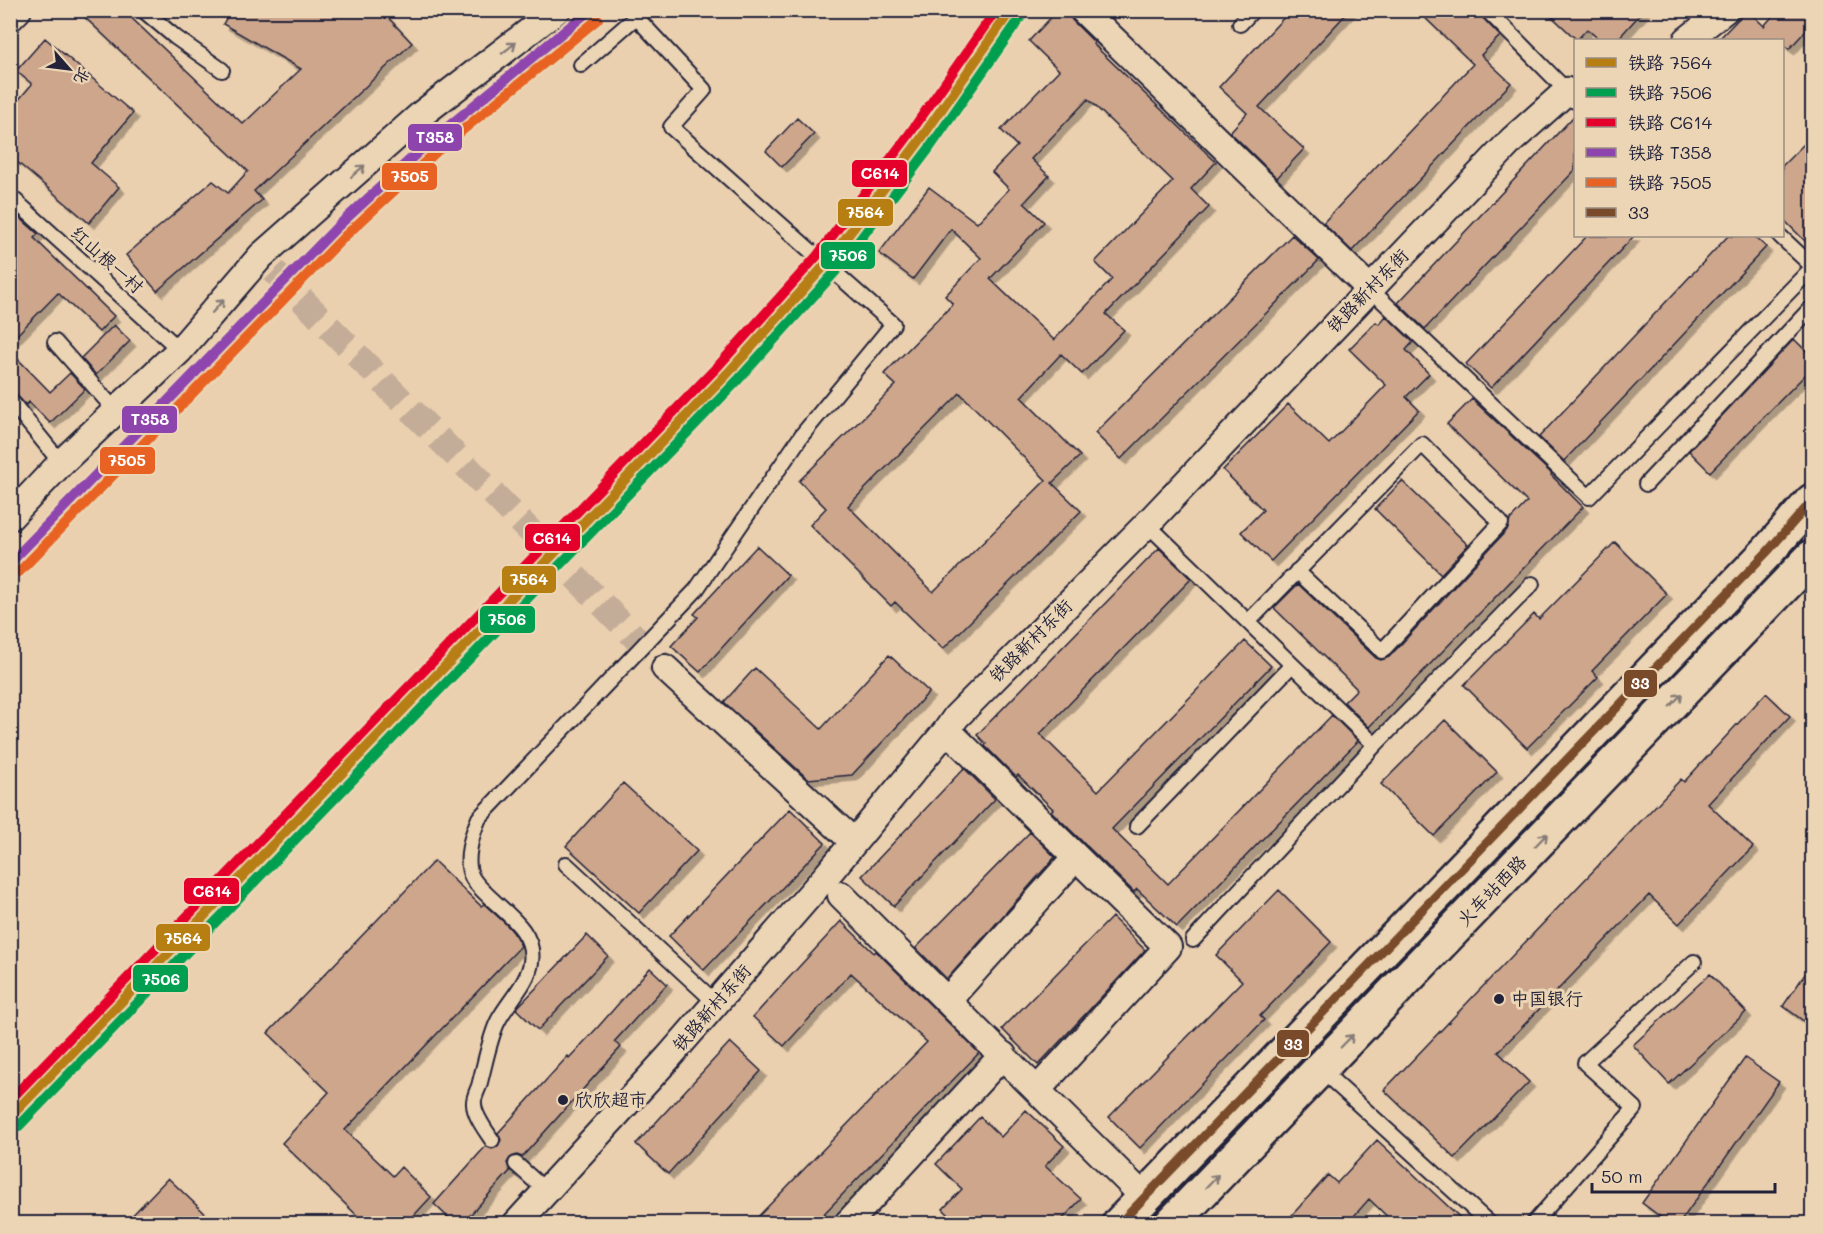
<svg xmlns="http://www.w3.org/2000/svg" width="1823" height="1234" font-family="Mali,'LXGW WenKai TC',sans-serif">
<defs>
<filter id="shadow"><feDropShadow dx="5.5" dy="5.5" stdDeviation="0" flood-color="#0004"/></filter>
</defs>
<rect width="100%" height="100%" fill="#ebd0af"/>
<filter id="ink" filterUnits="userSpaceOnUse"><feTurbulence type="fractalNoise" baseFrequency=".0167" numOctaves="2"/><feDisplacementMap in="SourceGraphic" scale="12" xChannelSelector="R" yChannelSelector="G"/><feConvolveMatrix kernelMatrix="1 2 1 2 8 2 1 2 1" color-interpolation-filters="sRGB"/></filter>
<g filter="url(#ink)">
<path fill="#cda68c" stroke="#22223b" stroke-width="1.5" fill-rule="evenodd" filter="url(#shadow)" d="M77,10H123L243,124L301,69L223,24L231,10H381L412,43L254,191L262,200L157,291L126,255L213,181L228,193L248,171Z
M1058,10H1068L1072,20L1094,42L1093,44L1216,162L1191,189L1209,207L1106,314L1124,330L1082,374L1061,354L1021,397L1080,456L1052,483L1081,511L943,649L895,602L891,606L810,525L826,508L799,481L896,385L884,374L953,304L945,296L981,258L951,229L913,279L879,253L929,187L977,223L1009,189L992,172L1017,146L1001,130L1059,70L1029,41ZM1088,99L1173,181L1095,262L1112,279L1054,340L990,279L1044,222L1024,203L1049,176L1031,159ZM960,393L1046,480L933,592L848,506Z
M1291,10H1350L1259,107L1304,149L1277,178L1230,132L1247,113L1219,87Z
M1417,10H1478L1481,16L1500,36L1481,55L1511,83L1352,251L1323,223L1473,64Z
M1545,10H1644L1617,40H1600L1587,29L1577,40Z
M1747,10L1764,26L1778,10H1812V24L1789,49L1782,44V40H1718Z
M45,38L133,113L91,163L119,187L89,223L10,156V110L32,84L16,71Z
M1575,115V170L1425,329L1398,303Z
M797,118L814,134L782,167L766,151Z
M1812,136V248L1782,218V166Z
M10,209L38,234L34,238L114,316L99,332L58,293L10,342Z
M1292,235L1319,260L1121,459L1095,433Z
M1587,236H1634L1491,388L1466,364Z
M1728,236H1754L1766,247L1564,461L1539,437Z
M1386,316L1413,342L1406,350L1429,374L1406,397L1419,410L1271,561L1241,532L1263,510L1223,470L1288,404L1329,444L1386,385L1349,349L1376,322L1379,324Z
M114,325L130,341L96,375L81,358Z
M1794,339L1812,357V368L1710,472L1689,451Z
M10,351L50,392L70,373L85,389L50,423L29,402L26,405L10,388Z
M1472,399L1552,474L1551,475L1583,507L1369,727L1344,702L1357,689L1274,608L1298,584L1376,658L1381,660L1389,657L1508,529L1510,520L1527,502L1447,424Z
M1402,481L1468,545L1441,574L1375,509Z
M1615,542L1667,594L1592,671L1598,677L1527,748L1464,685L1534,614L1539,619Z
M757,546L788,575L700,672L671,646L698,617L694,614Z
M1159,548L1191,579L1040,734L1098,791L1245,641L1271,666L1112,829L1168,884L1332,715L1358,741L1177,927L1137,889L1134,892L1051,811L1053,809L1018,775L1016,777L985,746L986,744L977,735Z
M889,655L929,692L852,775L808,779L724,702L755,668L821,729Z
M1766,693L1790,716L1708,804L1753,847L1679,924L1649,895L1498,1052L1529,1082L1455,1158L1384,1090L1681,779L1684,782Z
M1445,720L1497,772L1434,836L1381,784Z
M964,768L995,799L894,906L862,876Z
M623,783L697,851L639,913L566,846Z
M790,809L825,843L704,970L669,936Z
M1030,832L1055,857L947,979L916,948Z
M434,861L481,906L484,904L506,924L513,932L521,946L345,1130L393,1176L401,1167L431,1197L406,1224H366L282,1143L329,1092L268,1033Z
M1279,890L1331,942L1260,1016L1264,1020L1140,1148L1109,1117L1242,981L1216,955Z
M1112,917L1145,950L1038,1065L1002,1029Z
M841,921L874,953L876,951L979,1053L814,1224H751L927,1042L851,973L784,1046L753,1017Z
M587,935L608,956L538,1030L516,1009Z
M1812,964V1027L1783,1006Z
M650,968L667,984L614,1042L621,1047L522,1157L517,1155L510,1158L507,1163L510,1171L462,1224H455L434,1204L486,1146L492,1149L497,1147L501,1140L498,1133L568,1056L569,1058L598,1027Z
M1710,974L1746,1012L1669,1084L1633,1045Z
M730,1042L761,1071L668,1174L636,1144Z
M1745,1058L1779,1082L1679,1224H1670L1642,1203Z
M1026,1110L1064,1146L1045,1166L1081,1199L1058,1224H958L943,1209L962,1189L936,1164L980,1117L1001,1137Z
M1377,1140L1467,1224H1395L1369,1199L1347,1224H1284L1328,1175L1337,1183Z
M168,1178L216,1224H124Z"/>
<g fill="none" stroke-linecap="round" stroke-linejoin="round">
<path stroke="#c3ad98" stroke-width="26" stroke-dasharray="26 13" stroke-linecap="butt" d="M274,271L665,668"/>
<g stroke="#22223b" stroke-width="18">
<path id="service" d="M143,10L175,37L222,70
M1487,10L1567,91
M1240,24L1253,10
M10,196L180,350
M1780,236L1812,266
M1370,289L1589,497L1812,268
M55,342L115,410
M10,400L61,463
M1646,484L1812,307
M1147,524L1375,745L1532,584
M1248,622L1422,444L1501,523L1382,651L1297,571
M1137,826L1292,665
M566,864L716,1003
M1193,940L1375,745
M1320,1069L1490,1224
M492,1140C486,1131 474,1115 474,1104C473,1099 477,1091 479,1086C484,1068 490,1036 498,1021C507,1003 529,982 531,962C537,925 491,906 473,879C463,863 472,834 479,818L696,590L802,435L893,324L671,127L704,90L636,17L581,65
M516,1164L546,1191
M1533,1224L1635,1108L1585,1063L1694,962"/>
</g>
<g stroke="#22223b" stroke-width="30">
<path id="minor" d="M1083,10L1370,289
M10,18L18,10
M1687,40L1725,10
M10,517L61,463L180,350L261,256L423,113L557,10
M665,668L854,842
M947,730L1168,947L1038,1089
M841,895L1144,1197
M948,1000L1075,858
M516,1224L668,1058L827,875L947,730L956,717L1147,524L1512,140L1567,91L1576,95
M847,1224L1003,1055"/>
</g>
<g stroke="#22223b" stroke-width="38">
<path id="secondary" d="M1119,1224L1767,552L1812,501
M1171,1224L1812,557"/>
</g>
<use href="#service" stroke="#ebd5b4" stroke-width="14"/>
<use href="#minor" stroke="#ebd5b4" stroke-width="26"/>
<use href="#secondary" stroke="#ebd5b4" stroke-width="33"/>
<g stroke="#ebd5b4" stroke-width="14">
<path id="bus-1" d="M1119,1224L1767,552L1812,501"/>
</g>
<use href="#bus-1" stroke="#7a4b2a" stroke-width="9"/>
<g stroke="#ebd5b4" stroke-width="15">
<path id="rail-1" d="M10,1117L728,373L826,264L918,143L1011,10"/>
</g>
<g stroke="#ebd5b4" stroke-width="15">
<path id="rail-2" d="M19,1126L737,381L836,271L928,150L1021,17"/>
</g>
<g stroke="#ebd5b4" stroke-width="15">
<path id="rail-3" d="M10,1100L719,365L817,256L908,136L996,10"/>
</g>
<g stroke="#ebd5b4" stroke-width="15">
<path id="rail-4" d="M10,563L337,227L428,143L590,10"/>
</g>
<g stroke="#ebd5b4" stroke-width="15">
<path id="rail-5" d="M19,572L345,236L436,152L598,19"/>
</g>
<use href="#rail-1" stroke="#b77e12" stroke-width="10"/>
<use href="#rail-2" stroke="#029f50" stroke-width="10"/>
<use href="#rail-3" stroke="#e4002b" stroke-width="10"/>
<use href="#rail-4" stroke="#8e44ad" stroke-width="10"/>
<use href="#rail-5" stroke="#e86223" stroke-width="10"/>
</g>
<defs><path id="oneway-shaft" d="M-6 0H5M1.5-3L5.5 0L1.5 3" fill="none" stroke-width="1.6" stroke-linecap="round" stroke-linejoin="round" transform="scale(1.5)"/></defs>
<g stroke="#867c78">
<use href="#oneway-shaft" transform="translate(509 48) rotate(-38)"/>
<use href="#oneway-shaft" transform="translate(358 171) rotate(-41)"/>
<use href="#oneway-shaft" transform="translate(218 306) rotate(-49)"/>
<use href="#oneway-shaft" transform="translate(1676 700) rotate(-46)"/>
<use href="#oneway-shaft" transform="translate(1541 840) rotate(-46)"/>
<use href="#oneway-shaft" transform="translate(1347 1041) rotate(-46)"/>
<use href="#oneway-shaft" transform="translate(1212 1181) rotate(-46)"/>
</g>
</g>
<g fill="#22223b" stroke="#ebd5b4" stroke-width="2">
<circle cx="1499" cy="999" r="6"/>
<circle cx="563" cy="1100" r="6"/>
</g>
<g text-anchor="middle" stroke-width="6" stroke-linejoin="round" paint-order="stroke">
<g font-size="18" fill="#22223b" stroke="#ebd5b4">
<text transform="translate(107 260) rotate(42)" y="6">红山根一村</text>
<text transform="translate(1368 291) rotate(-46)" y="6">铁路新村东街</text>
<text transform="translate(1031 641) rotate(-45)" y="6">铁路新村东街</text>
<text transform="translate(1492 891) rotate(-46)" y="6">火车站西路</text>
<text transform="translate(712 1008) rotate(-49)" y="6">铁路新村东街</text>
</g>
<g font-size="18" fill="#22223b" stroke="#ebd5b4" text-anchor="start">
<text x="1511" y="1005">中国银行</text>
<text x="575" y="1106">欣欣超市</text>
</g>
</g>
<g stroke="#ebd5b4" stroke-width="2">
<rect x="407" y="123" width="56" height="29" rx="6" fill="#8e44ad"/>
<rect x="851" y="159" width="57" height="29" rx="6" fill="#e4002b"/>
<rect x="381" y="162" width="57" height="29" rx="6" fill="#e86223"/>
<rect x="837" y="198" width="57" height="29" rx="6" fill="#b77e12"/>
<rect x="820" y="241" width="56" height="29" rx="6" fill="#029f50"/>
<rect x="121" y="405" width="57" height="29" rx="6" fill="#8e44ad"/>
<rect x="99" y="446" width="57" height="29" rx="6" fill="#e86223"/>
<rect x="524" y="523" width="57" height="29" rx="6" fill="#e4002b"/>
<rect x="501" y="565" width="56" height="29" rx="6" fill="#b77e12"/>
<rect x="479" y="605" width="57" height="29" rx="6" fill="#029f50"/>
<rect x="1623" y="669" width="35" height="29" rx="6" fill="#7a4b2a"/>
<rect x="183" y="877" width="57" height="28" rx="6" fill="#e4002b"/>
<rect x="155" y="923" width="56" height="29" rx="6" fill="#b77e12"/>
<rect x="132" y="964" width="57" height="29" rx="6" fill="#029f50"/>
<rect x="1276" y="1029" width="34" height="29" rx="6" fill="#7a4b2a"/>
</g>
<g font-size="16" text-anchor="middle" font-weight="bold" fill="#fff">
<text x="435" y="143">T358</text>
<text x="880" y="179">C614</text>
<text x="410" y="182">7505</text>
<text x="865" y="218">7564</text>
<text x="848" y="261">7506</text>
<text x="150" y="425">T358</text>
<text x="127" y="466">7505</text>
<text x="552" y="544">C614</text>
<text x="529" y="585">7564</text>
<text x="507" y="625">7506</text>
<text x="1640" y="689">33</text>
<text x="212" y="897">C614</text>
<text x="183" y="944">7564</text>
<text x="161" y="985">7506</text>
<text x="1293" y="1050">33</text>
</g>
<rect width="1823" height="1234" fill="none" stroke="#ebd5b4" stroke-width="36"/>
<rect x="18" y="18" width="1787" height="1198" fill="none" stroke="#22223b" stroke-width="2" filter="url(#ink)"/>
<rect x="1574" y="39" width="210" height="198" fill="#ebd5b4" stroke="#9b8d84" stroke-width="1.5"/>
<rect x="1586" y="58" width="30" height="9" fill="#b77e12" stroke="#9b8d84" stroke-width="1.5"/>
<text x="1628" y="69" font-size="18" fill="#22223b">铁路 7564</text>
<rect x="1586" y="88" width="30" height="9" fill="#029f50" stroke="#9b8d84" stroke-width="1.5"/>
<text x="1628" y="99" font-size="18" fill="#22223b">铁路 7506</text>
<rect x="1586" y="118" width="30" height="9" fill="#e4002b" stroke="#9b8d84" stroke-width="1.5"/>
<text x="1628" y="129" font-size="18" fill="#22223b">铁路 C614</text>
<rect x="1586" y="148" width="30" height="9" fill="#8e44ad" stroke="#9b8d84" stroke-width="1.5"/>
<text x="1628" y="159" font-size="18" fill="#22223b">铁路 T358</text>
<rect x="1586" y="178" width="30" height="9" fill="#e86223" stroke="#9b8d84" stroke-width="1.5"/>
<text x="1628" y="189" font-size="18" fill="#22223b">铁路 7505</text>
<rect x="1586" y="208" width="30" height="9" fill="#7a4b2a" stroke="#9b8d84" stroke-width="1.5"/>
<text x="1628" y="219" font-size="18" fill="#22223b">33</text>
<g transform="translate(69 69) rotate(118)" stroke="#ebd5b4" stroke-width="4.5" paint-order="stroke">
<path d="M0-4.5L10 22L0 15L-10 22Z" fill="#22223b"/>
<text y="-9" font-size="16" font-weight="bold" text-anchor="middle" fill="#22223b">北</text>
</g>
<path d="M1592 1183v9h183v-9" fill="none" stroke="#22223b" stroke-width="3"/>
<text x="1601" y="1183" font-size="18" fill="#22223b" stroke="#ebd5b4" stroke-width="4.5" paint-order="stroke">50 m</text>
</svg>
